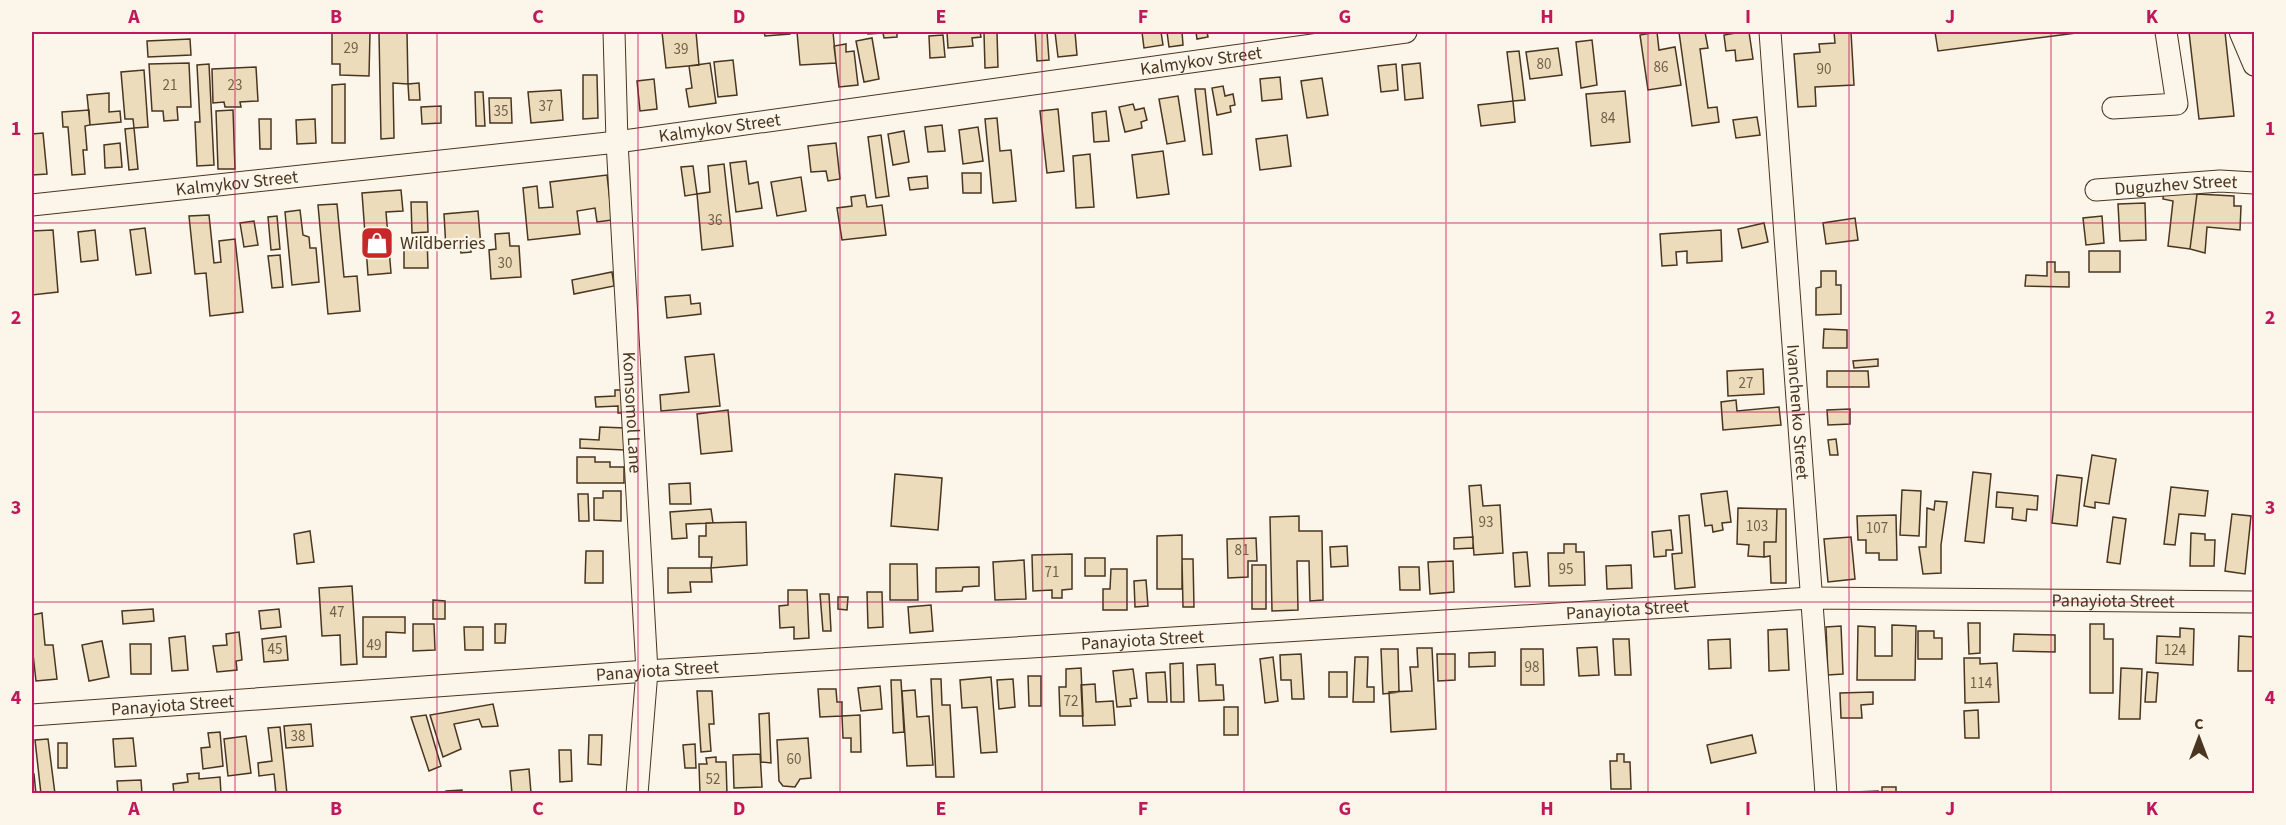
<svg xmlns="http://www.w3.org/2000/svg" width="2286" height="825" font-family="'Source Sans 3',sans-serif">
<rect width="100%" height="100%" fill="#fbf6e9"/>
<path fill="#ecdcbc" stroke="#4a3520" stroke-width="1.5" d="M332,32H370L369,76L340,75V64H332Z
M379,32H407L408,84L393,83L394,138L381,139Z
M662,32H696L699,65L666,68Z
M764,32H790V34L765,36Z
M797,32H833L836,63L800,65Z
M868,32H910L897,33V37L884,38L883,33L868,34Z
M947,32H980L981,37L972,38L973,46L948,48Z
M997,32L998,67L985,68L984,33Z
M1035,32H1047L1049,60L1037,61Z
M1055,32H1075L1077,55L1058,57Z
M1142,32H1161L1163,45L1144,48Z
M1167,32H1182L1183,45L1169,47Z
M1196,32H1207L1208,37L1197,39Z
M1657,32L1659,50L1675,47L1681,85L1648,90L1640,35Z
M1679,32H1705L1708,48L1700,49L1708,108L1717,107L1719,122L1692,126Z
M1735,32H1749L1753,59L1736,61L1735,50L1726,51L1724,35L1735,33Z
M1834,32H1851L1854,85L1815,87L1816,106L1798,107L1794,54L1820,52L1819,44L1835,43Z
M1935,32H2084L1938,51Z
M2189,32H2225L2234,116L2199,119Z
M943,35L945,57L930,58L929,36Z
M872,38L879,79L864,82L856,41Z
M190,39L191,55L148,57L147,41Z
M1592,40L1597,85L1581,88L1576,42Z
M846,44V52L854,51L858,85L839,87L834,46Z
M1558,48L1562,75L1530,79L1526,52Z
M1519,51L1525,100L1513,101L1507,52Z
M733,60L737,95L718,97L714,62Z
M189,63L191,107H177L178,120L164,121L163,111H152L149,64Z
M710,63L716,103L689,107L686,89L692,88L689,66Z
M1420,63L1423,98L1405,100L1402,65Z
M209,64L214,165L197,166L195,122H200L197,65Z
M1396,64L1398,90L1381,92L1378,66Z
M256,67L258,101L240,102L241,107H225L224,102L213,103L212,69Z
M144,70L148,127L134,128L133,119H125L121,72Z
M583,75H597L598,118L583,119Z
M1280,77L1282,99L1262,101L1260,79Z
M1322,78L1328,115L1307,118L1301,81Z
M654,79L657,109L640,111L637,81Z
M419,83L420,100H409L408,84Z
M345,84V143H332V85Z
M1223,86L1225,96L1233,94L1235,105L1230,106L1231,112L1217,115L1212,88Z
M1195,89H1205L1212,154L1203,155Z
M561,90L563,120L531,123L528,92Z
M1625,91L1630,142L1591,146L1586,94Z
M475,92H483L485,126H476Z
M109,93V112L120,111L121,122L90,125L87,95Z
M1178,96L1185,141L1167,144L1159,99Z
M489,98H511L512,123H490Z
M1513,101L1515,122L1481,126L1478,105Z
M1133,104L1135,110L1144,108L1147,120L1141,122L1142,128L1125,132L1119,107Z
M441,106V123L422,124L421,107Z
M1058,109L1064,171L1047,173L1040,111Z
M89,110L90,125L85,126L87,150H83L85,174L72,175L68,127H63L62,112Z
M233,110L235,169H218L216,111Z
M1106,111L1109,141L1094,142L1092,113Z
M1757,117L1760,135L1736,138L1733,120Z
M997,118L1000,151L1011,150L1016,201L993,203L985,119Z
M259,119H271V149H260Z
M315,119L316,143L297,144L296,120Z
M942,125L945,151L928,152L925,127Z
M978,127L983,161L963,164L959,130Z
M134,128L138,169L129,170L125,129Z
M904,131L909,162L893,165L888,134Z
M43,133L47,174L32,175V134Z
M881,135L889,196L876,198L868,137Z
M1287,135L1291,166L1260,170L1256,139Z
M120,143L122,167L105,168L104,145Z
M836,143L840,179L828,181L826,171L811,172L808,146Z
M1163,151L1169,194L1137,198L1132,155Z
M1090,154L1094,207L1076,208L1073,156Z
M746,161L749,184L758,182L762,208L736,212L730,163Z
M724,164L733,246L702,250L697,194L710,192L708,166Z
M693,166L697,194L685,196L681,167Z
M962,173H981V193H963Z
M607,175L612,220L597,222L595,208L577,211L580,234L528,240L523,188L537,186L539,208L553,207L550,182Z
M927,176L928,188L910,190L908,178Z
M801,177L806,211L777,216L771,182Z
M401,190L403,211L386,212L391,273L368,275L362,193Z
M2164,190L2197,194L2190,249L2168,246L2173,201L2163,199Z
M2197,194L2234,196V206H2241L2240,230L2207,227L2205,253L2190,249Z
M865,195L867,207L882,205L886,235L842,240L837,208L852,206L851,197Z
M411,202H427L428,232L412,233Z
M2145,203L2146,240L2120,241L2118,204Z
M337,204L344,277L357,276L360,311L328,314L318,205Z
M300,210L303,235L309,237L310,248H316L319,282L292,285L285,212Z
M478,211L481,247L471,248V252L461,253L460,248L446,249L444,214Z
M209,215L214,263L221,262L219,241L235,239L243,312L210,316L206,273L195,274L189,216Z
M277,216L280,249L271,250L268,217Z
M2102,216L2104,243L2086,245L2083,218Z
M1855,218L1858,240L1826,244L1823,223Z
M254,221L258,245L244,247L240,223Z
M1764,223L1768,242L1742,248L1738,229Z
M145,228L151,273L136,275L130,230Z
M53,230L58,292L32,295V231Z
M95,230L98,260L81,262L78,232Z
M1721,230L1722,261L1687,263V251L1676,252L1677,265L1662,266L1660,234Z
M509,233L510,246H519L521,277L491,279L489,250L496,249L495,234Z
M427,237L428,268H404V238Z
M2089,251H2120V272H2089Z
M280,255L283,287L272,288L268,256Z
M2047,262H2055V272H2069V287L2025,286L2026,275L2047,276Z
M1821,271H1836V285H1841V314L1816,315V288L1821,287Z
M612,272L614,286L574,294L572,280Z
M690,295L691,304L700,303L701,314L667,318L665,297Z
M1824,329L1847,330V348H1823Z
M714,354L720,406L661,411L660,395L689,392L685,357Z
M1878,359V366L1854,368L1853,361Z
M1763,369L1764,394L1728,396L1727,371Z
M1827,371H1868L1869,387H1827Z
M615,390H622L623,413H618V406L596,407L595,397L615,396Z
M1736,400L1737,411L1779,407L1781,425L1723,430L1721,402Z
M1850,409V424L1828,425L1827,410Z
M728,410L732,451L701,454L697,414Z
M600,427L626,428L625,450L580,448V439L599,440Z
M1836,439L1838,455H1830L1828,440Z
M2092,455L2116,459L2109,504L2095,502V508L2084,506Z
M577,457H595V462H610V467H624V483H577Z
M1973,472L1991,474L1984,543L1965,541Z
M895,474L942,478L938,530L891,526Z
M2057,475L2082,478L2077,526L2052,523Z
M690,483L691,504H670L669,484Z
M1481,485L1483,506L1500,505L1503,553L1474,555L1469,486Z
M2171,487L2208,491L2205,516L2179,514L2175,545L2164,544Z
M1902,490L1921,491L1919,536L1900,535Z
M603,491H621V521L594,520V498H603Z
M1727,491L1731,522L1722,523L1723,530L1713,532L1712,525L1705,526L1701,494Z
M1997,492L2038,496L2037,510L2027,509L2026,521L2012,519L2013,508L1996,507Z
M578,494H588L589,521H579Z
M1935,501L1947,502L1941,545V573L1923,574L1919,547H1926L1927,508L1934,510Z
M1738,508L1777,509L1776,542H1764V557L1748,556L1749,545L1737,544Z
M711,509L713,523L686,524L687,538L672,539L670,512Z
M1777,509H1786V583H1771L1770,556L1764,557V542H1776Z
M2232,514L2251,516L2245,574L2225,571Z
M1689,515L1695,587L1675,589L1672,554L1682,553L1679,516Z
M1896,515L1897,560H1879V553H1866V540H1858L1857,516Z
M1299,516V531H1322L1323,600L1310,601L1309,561H1297L1298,610L1272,611L1270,517Z
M2113,517L2126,519L2120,564L2107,562Z
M746,522L747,565L711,568L712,557H699V536H706V523Z
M1671,530L1673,550H1666V556L1654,557L1652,532Z
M310,531L314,562L297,564L294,534Z
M2191,533L2205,534V540H2215L2214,566H2190Z
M1182,535V589H1157V536Z
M1473,537V548L1454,549V538Z
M1851,537L1855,579L1828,582L1824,539Z
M1256,538L1257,561H1248V577L1228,578L1227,539Z
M1564,544H1576V552H1584L1585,585L1549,586L1548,553H1564Z
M1347,546L1348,566L1331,567L1330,547Z
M586,551H603V583H585Z
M1527,552L1530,586L1515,587L1513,553Z
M1072,554V589L1062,590V598H1052V590L1033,591L1032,555Z
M1085,558H1105V576H1085Z
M1182,559H1193L1194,607H1183Z
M1024,560L1026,599L995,600L993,562Z
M1453,561L1454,592L1430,594L1428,562Z
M890,564H917L918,600H890Z
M1252,565H1266V609H1252Z
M1631,565L1632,588L1607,589L1606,566Z
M979,567V586L963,587L962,591L936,592V568Z
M1399,567H1419L1420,590H1400Z
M668,568H711L712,582H690L691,592L668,593Z
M1111,569H1127V610H1103V589H1110Z
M1146,580L1148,606L1135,607L1134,581Z
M352,586L357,664L341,665L340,635L322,636L319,588Z
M788,590H807L809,638L794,639V627L780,628L779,606L788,605Z
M867,592H882L883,627L868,628Z
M820,594H829L831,631H823Z
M838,597H848L847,610L838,609Z
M433,600L445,601V619H433Z
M931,605L933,631L910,633L908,607Z
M153,609L154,621L123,624L122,611Z
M279,609L281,627L261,629L259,611Z
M42,613L45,645H53L57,679L36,681L32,645V615Z
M363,617H405V633L386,632V657H363Z
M1968,623H1980V653L1969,654Z
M413,624H434L435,650L413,651Z
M495,624H506L505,643H495Z
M2090,624H2104V639H2113V693H2090Z
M1892,625L1916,626L1915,680H1857L1858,626L1875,627V656H1892Z
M1841,626L1843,674L1828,675L1826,627Z
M464,627H483V650H465Z
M2180,628L2194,629L2193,665L2156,663L2157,636L2180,637Z
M1787,629L1789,670L1769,671L1768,630Z
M1918,631H1934V638H1942V659H1918Z
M239,632L242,660L236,661L237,670L217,672L213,646L227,645L226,634Z
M2014,634L2055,635V652L2013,651Z
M185,636L188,670L172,671L169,638Z
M286,636L288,660L264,662L262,639Z
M2239,636L2254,637V671H2238Z
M1613,639H1629L1631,675H1615Z
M1730,639L1731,668L1709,669L1708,640Z
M102,641L109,677L89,681L82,645Z
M130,644H151V674H131Z
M1597,647L1599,675L1579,676L1577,648Z
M1417,648H1432L1436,729L1391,732L1389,692L1412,691L1410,667H1418Z
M1381,649H1398L1399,692L1383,694Z
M1521,649H1543L1544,685H1521Z
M1495,652V666L1469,667V653Z
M1301,654L1304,699H1292L1291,680H1281L1280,655Z
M1437,654H1455V680L1438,681Z
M1273,657L1278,701L1265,703L1260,659Z
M1355,657H1368L1367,687H1374V702H1353Z
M1964,658H1980V664L1997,663L1999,702L1965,703Z
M1183,663L1184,702H1171L1170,664Z
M1215,664L1216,685H1223L1224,700L1199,701L1197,665Z
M1081,668L1083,716H1060L1059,687H1066V669Z
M2121,668L2142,669L2140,719H2119Z
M1133,669L1137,698L1130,699L1131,706L1117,707L1113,671Z
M1165,672L1167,702H1148L1146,673Z
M1329,672H1347V697H1329Z
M2147,672L2158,673L2156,702H2145Z
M1028,676H1041V706H1029Z
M991,677L997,752L981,753L977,707L962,708L960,680Z
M931,679H941L942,705H950L954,777H936Z
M1013,679L1015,707L999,709L997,680Z
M891,680H901L904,732L893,733Z
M1095,684L1096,702L1113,701L1115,725L1083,726L1081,685Z
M880,686L882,709L861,711L858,688Z
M818,689H836L837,702H842V716L820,717Z
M915,690L917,717L929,716L933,765L907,766L902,691Z
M697,691H712L714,724H709L711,751L701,752Z
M1873,692V704L1861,705L1862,718H1841L1840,693Z
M493,704L498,726L482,727L479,719L454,724L461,749L443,757L430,715Z
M1224,707H1238V735H1224Z
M1978,710L1979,738H1965L1964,711Z
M769,713L771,763L761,762L759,714Z
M426,715L441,766L429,771L411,717Z
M860,715L861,752H851V738H843L842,716Z
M311,724L313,746L286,748L284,726Z
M280,727L287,794H276L274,774L259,776L258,763L272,761L268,728Z
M220,732L223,766L203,769L201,748L210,747L208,733Z
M589,735H602L601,765L588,764Z
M1752,735L1756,753L1711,763L1707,745Z
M246,736L251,773L228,776L224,739Z
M133,738L136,766L115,767L113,739Z
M808,738L811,778L800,779L795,787L783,786L779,781L777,740Z
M48,739L55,794H41L35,740Z
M58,743H67V768H58Z
M695,744L696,768H685L683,745Z
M559,750H571L572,781L560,782Z
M760,754L762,787L734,788L733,755Z
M1617,754H1624V762H1630L1631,789H1611L1610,761H1617Z
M716,757V762H726L727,794H700L699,764H707L706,758Z
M529,769L531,793L512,794L510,771Z
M199,773V779L220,777L221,794H174L173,784L188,782L187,774Z
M32,774H34L36,794H32Z
M141,780L142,794H118L117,781Z
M1882,787H1896V794H1882Z
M462,790V794H446V791Z
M1878,791V794H1855V792Z"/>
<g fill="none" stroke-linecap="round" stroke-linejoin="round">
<g stroke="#4a3520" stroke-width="23">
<g id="minor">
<path id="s1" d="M614,32L617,142L647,671L637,794"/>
<path id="s2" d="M1770,32L1826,794"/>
<path d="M2240,32L2254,65"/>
<path d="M2113,108L2177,104L2166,32"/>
<path id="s3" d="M2096,190L2220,181L2254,183"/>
<path id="s4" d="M32,205L617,142L1406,32"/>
<path id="s5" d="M32,715L647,671L1811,598L2254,602"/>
</g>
</g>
<use href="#minor" stroke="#fbf6e9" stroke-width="21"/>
</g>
<path fill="none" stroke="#c2185b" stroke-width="1.5" stroke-opacity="0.55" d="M235,32V794M437,32V794M638,32V794M840,32V794M1042,32V794M1244,32V794M1446,32V794M1648,32V794M1849,32V794M2051,32V794M32,223H2254M32,412H2254M32,602H2254"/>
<defs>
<g id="shop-square" transform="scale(1.725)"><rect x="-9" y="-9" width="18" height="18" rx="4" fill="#c62828" stroke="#fbf6e9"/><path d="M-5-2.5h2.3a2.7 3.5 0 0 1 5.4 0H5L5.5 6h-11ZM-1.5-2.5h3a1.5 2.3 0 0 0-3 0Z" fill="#fff"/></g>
</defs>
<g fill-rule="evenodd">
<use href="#shop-square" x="377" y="243"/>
</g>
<g text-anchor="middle" stroke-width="4.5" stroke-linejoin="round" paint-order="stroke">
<g font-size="15" fill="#725f47">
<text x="351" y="53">29</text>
<text x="681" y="54">39</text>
<text x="1544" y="69">80</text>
<text x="1661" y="72">86</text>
<text x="1824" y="74">90</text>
<text x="170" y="90">21</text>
<text x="235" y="90">23</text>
<text x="546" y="111">37</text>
<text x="501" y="116">35</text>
<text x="1608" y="123">84</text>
<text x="715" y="225">36</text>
<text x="505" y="268">30</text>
<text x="1746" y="388">27</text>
<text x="1486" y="527">93</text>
<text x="1757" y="531">103</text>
<text x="1877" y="533">107</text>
<text x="1242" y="555">81</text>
<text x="1566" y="574">95</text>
<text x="1052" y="577">71</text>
<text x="337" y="617">47</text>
<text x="374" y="650">49</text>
<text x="275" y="654">45</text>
<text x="2175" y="655">124</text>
<text x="1532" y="672">98</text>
<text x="1981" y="688">114</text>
<text x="1071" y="706">72</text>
<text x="298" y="741">38</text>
<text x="794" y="764">60</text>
<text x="713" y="784">52</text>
</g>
<g font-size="18" fill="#4a3520" stroke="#fbf6e9">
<text dy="6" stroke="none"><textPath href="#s4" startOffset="1178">Kalmykov Street</textPath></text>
<text dy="6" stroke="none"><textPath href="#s4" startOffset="692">Kalmykov Street</textPath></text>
<text dy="6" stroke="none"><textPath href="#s4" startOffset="206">Kalmykov Street</textPath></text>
<text dy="6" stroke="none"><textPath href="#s3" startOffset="80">Duguzhev Street</textPath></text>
<text dy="6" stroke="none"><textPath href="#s1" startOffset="381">Komsomol Lane</textPath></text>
<text dy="6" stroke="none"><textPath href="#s2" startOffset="381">Ivanchenko Street</textPath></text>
<text dy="6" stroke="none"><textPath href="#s5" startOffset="2085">Panayiota Street</textPath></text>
<text dy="6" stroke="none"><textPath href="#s5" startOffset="1599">Panayiota Street</textPath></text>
<text dy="6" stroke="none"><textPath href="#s5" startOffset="1113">Panayiota Street</textPath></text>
<text dy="6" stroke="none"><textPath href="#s5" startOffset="627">Panayiota Street</textPath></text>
<text dy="6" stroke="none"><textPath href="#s5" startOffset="141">Panayiota Street</textPath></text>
</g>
<g font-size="18" fill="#4a3520" stroke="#fbf6e9" text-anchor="start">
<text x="400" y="249">Wildberries</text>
</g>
</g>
<rect width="2286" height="825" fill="none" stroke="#fbf6e9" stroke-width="66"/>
<g transform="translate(2199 738)" stroke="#fbf6e9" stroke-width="4.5" paint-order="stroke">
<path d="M0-4.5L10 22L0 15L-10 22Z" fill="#4a3520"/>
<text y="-9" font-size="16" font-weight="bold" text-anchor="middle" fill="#4a3520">С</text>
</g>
<rect x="33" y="33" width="2220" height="759" fill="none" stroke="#c2185b" stroke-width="2"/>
<g font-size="20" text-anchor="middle" font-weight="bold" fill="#c2185b">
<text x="134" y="23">A</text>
<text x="336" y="23">B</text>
<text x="538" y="23">C</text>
<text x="739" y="23">D</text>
<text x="941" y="23">E</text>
<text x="1143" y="23">F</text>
<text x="1345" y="23">G</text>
<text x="1547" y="23">H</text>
<text x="1748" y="23">I</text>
<text x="1950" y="23">J</text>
<text x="2152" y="23">K</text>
<text x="16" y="135">1</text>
<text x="2270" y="135">1</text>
<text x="16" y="324">2</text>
<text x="2270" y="324">2</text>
<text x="16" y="514">3</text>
<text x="2270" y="514">3</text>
<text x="16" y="704">4</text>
<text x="2270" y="704">4</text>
<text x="134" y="815">A</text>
<text x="336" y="815">B</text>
<text x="538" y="815">C</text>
<text x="739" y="815">D</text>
<text x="941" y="815">E</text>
<text x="1143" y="815">F</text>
<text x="1345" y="815">G</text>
<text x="1547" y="815">H</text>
<text x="1748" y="815">I</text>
<text x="1950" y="815">J</text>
<text x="2152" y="815">K</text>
</g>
</svg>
